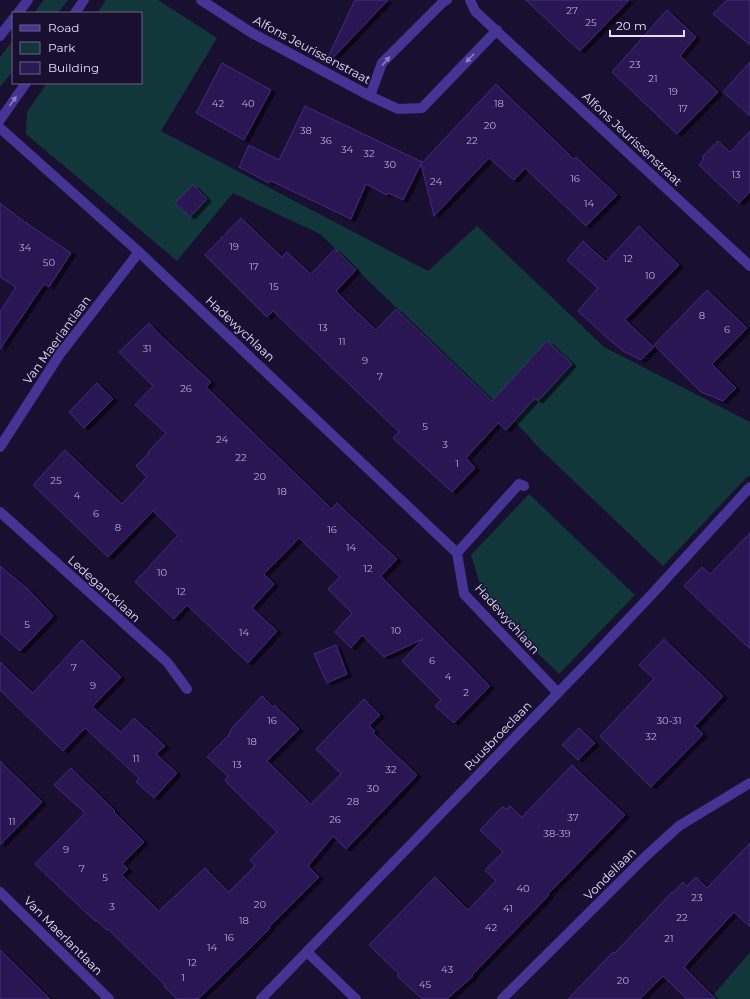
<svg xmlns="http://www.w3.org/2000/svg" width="750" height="999" font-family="Montserrat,sans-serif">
<defs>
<filter id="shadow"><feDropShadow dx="4.5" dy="2.5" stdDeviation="0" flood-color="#0009"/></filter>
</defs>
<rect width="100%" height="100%" fill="#190f30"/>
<path fill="#11373b" d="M44,0H68L58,13H34Z
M106,0H158L217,38L161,131L428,271L477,226L604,347L750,422V475L746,478L663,566L534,443L529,436L320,234L233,193L177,261L26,134L27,112L47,83H141V13H97Z
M13,40V71L0,87V57Z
M529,494L635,595L559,674L486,603L471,555Z
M750,952V999H710Z"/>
<path fill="#2b1953" stroke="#442981" filter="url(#shadow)" d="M355,0H388L330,61L327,59Z
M526,0H629L580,51Z
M727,0H750V45L713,14Z
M667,10L696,37L680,56L718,92L677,134L612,72Z
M750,62V116L723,92Z
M222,63L271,90L244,140L196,113Z
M496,84L574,159L576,157L617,195L586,226L525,168L514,180L489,158L434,216L421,164L403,200L388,193L387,195L366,184L351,219L271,181L269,183L239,167L249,145L279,160L305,106L422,162L421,164Z
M750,131V192L739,203L699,165L704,159L702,157L718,141L730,152Z
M193,185L207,199L190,217L175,203Z
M0,203L25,222L71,253L49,287L44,284L0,349V312L16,287L0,277Z
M241,218L282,257L287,252L311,274L335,249L356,270L336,291L357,312L376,330L396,309L492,401L547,341L572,364L538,401L535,398L506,430L498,423L466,458L475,468L452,492L393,438L399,432L273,311L267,317L205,255Z
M639,226L679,265L625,320L654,347L641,360L623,351L606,337L578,311L598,288L567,260L583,241L606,262Z
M707,290L747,328L712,364L736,388L723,401L701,392L654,345Z
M149,323L161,336L211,382L206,387L332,509L337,503L397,559L381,576L490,686L454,723L435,706L441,700L402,661L423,639L384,657L362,635L351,648L335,632L352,613L328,589L340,577L299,538L264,574L274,584L252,608L277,631L248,663L187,605L174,619L135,582L178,535L153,511L108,557L33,485L65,450L122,504L147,477L136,466L149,453L148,452L166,433L135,405L153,386L119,352Z
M97,383L113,399L84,428L69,412Z
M750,533V649L684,586L702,567L710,574Z
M0,566L29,590L53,616L20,651L0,633Z
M664,639L723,696L695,726L703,734L651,787L600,736L654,679L639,665Z
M82,640L121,677L92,707L121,732L134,718L165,746L156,754L177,773L154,798L136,782L139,778L85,728L63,751L0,690V662L33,693Z
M336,645L347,674L327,683L314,654Z
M262,696L273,707L274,705L299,729L267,761L311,804L341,774L316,749L364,699L380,715L369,726L375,731L373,733L417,775L346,849L333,836L308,866L319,877L269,927L270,928L241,957L198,999H177L164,986L165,985L109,930H107L97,921H95L35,864L85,813L54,785L71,768L115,811L114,812L144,842L122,864L128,869L122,875L159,911L205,868L229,892L255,866L250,860L277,832L225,781L228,776L207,757L228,736L232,728Z
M579,728L595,743L578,760L562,745Z
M0,761L42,802L0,845Z
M572,765L625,815L548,894L549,895L472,975L473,976L447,999H422L397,976L399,974L369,945L435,877L468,910L496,881L485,870L503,852L480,830L502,807L507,809L510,806L522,817Z
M750,843V927L734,912L684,967L716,999H687L663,976L640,999H568L613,952L615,953L672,892L673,893L683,882L687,886L696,877L707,888Z
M0,950L25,974L50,999H0Z"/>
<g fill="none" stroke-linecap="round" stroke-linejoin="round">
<path stroke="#443594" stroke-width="10" d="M201,0L252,33L370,96L398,109L422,108L497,30
M470,0L475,11L750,266
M18,13L28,0
M75,13L84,0
M0,36L13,19
M370,96L382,63L443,2L447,0
M0,120L26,83
M0,128L139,252L457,553L464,594L558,693
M0,447L60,354L139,252
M0,512L167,662L187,689
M457,553L519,484L524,486
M0,892L109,999
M307,952L356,999
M261,999L584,666L653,593L750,487
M502,999L646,856L679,826L750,783"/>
</g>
<defs><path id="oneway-solid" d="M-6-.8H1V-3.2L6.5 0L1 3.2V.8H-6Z"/></defs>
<g fill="#8d81c4">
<use href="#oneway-solid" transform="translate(470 58) rotate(134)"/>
<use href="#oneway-solid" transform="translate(386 61) rotate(-50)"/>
<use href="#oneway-solid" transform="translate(13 101) rotate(-55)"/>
</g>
<g text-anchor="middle" stroke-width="3" stroke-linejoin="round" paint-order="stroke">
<g font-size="10" fill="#b7add4">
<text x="572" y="14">27</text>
<text x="591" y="26">25</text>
<text x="635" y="68">23</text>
<text x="653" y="82">21</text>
<text x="673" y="95">19</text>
<text x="218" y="107">42</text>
<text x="248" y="107">40</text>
<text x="499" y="107">18</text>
<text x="683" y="112">17</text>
<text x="490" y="129">20</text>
<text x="306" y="134">38</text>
<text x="326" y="144">36</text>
<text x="472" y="144">22</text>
<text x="347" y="153">34</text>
<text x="369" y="157">32</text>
<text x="390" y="168">30</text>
<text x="736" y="178">13</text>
<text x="575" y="182">16</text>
<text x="436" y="185">24</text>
<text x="589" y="207">14</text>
<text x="234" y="250">19</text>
<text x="25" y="251">34</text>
<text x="628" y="262">12</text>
<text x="49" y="266">50</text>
<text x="254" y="270">17</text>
<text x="650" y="279">10</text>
<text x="274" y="290">15</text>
<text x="702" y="319">8</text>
<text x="323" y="331">13</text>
<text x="727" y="333">6</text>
<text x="342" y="345">11</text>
<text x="147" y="352">31</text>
<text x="365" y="364">9</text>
<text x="380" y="380">7</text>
<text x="186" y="392">26</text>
<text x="425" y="430">5</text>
<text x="222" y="443">24</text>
<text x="445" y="448">3</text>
<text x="241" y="461">22</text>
<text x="457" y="467">1</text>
<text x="260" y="480">20</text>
<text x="56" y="484">25</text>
<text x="282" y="495">18</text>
<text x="77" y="499">4</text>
<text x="96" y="517">6</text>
<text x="118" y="531">8</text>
<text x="332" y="533">16</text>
<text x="351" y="551">14</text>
<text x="368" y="572">12</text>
<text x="162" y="576">10</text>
<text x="181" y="595">12</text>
<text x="27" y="628">5</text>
<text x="396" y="634">10</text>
<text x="244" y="636">14</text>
<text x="432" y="664">6</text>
<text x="74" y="671">7</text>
<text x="448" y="680">4</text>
<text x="93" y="689">9</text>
<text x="466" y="696">2</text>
<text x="272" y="724">16</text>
<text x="669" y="724">30-31</text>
<text x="651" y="740">32</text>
<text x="252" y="745">18</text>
<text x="136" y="762">11</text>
<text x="237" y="768">13</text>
<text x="391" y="773">32</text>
<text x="373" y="792">30</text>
<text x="353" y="805">28</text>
<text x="573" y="821">37</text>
<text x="335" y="823">26</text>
<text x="12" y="825">11</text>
<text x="557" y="837">38-39</text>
<text x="66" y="853">9</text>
<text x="82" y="872">7</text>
<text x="105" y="881">5</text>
<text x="523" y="892">40</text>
<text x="697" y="901">23</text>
<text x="260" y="908">20</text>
<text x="112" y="910">3</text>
<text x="508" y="912">41</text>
<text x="682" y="921">22</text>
<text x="244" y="924">18</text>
<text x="491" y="931">42</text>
<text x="229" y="941">16</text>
<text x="669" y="942">21</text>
<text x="212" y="951">14</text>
<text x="192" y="966">12</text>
<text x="447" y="973">43</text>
<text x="183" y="981">1</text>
<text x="623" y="984">20</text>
<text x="425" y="988">45</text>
</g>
<g font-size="12" fill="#e6deff" stroke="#190f30">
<text transform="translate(312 50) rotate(28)" y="4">Alfons Jeurissenstraat</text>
<text transform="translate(632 139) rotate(43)" y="4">Alfons Jeurissenstraat</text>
<text transform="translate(240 329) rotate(43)" y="4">Hadewychlaan</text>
<text transform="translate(57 340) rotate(-54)" y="4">Van Maerlantlaan</text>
<text transform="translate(104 589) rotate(42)" y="4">Ledegancklaan</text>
<text transform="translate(507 619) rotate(48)" y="4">Hadewychlaan</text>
<text transform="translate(498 736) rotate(-46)" y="4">Ruusbroeclaan</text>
<text transform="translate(610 874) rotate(-45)" y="4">Vondellaan</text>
<text transform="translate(63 936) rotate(45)" y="4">Van Maerlantlaan</text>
</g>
</g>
<rect x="12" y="12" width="130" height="72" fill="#190f30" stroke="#6b6283"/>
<rect x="20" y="25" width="20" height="6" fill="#443594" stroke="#6b6283"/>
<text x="48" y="32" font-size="12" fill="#e6deff">Road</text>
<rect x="20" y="42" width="20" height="12" fill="#11373b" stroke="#6b6283"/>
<text x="48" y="52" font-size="12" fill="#e6deff">Park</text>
<rect x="20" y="62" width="20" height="12" fill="#2b1953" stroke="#6b6283"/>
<text x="48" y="72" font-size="12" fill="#e6deff">Building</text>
<path d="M610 30v6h74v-6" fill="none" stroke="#e6deff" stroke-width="2"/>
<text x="616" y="30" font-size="12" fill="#e6deff" stroke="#190f30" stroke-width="3" paint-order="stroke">20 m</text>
</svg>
